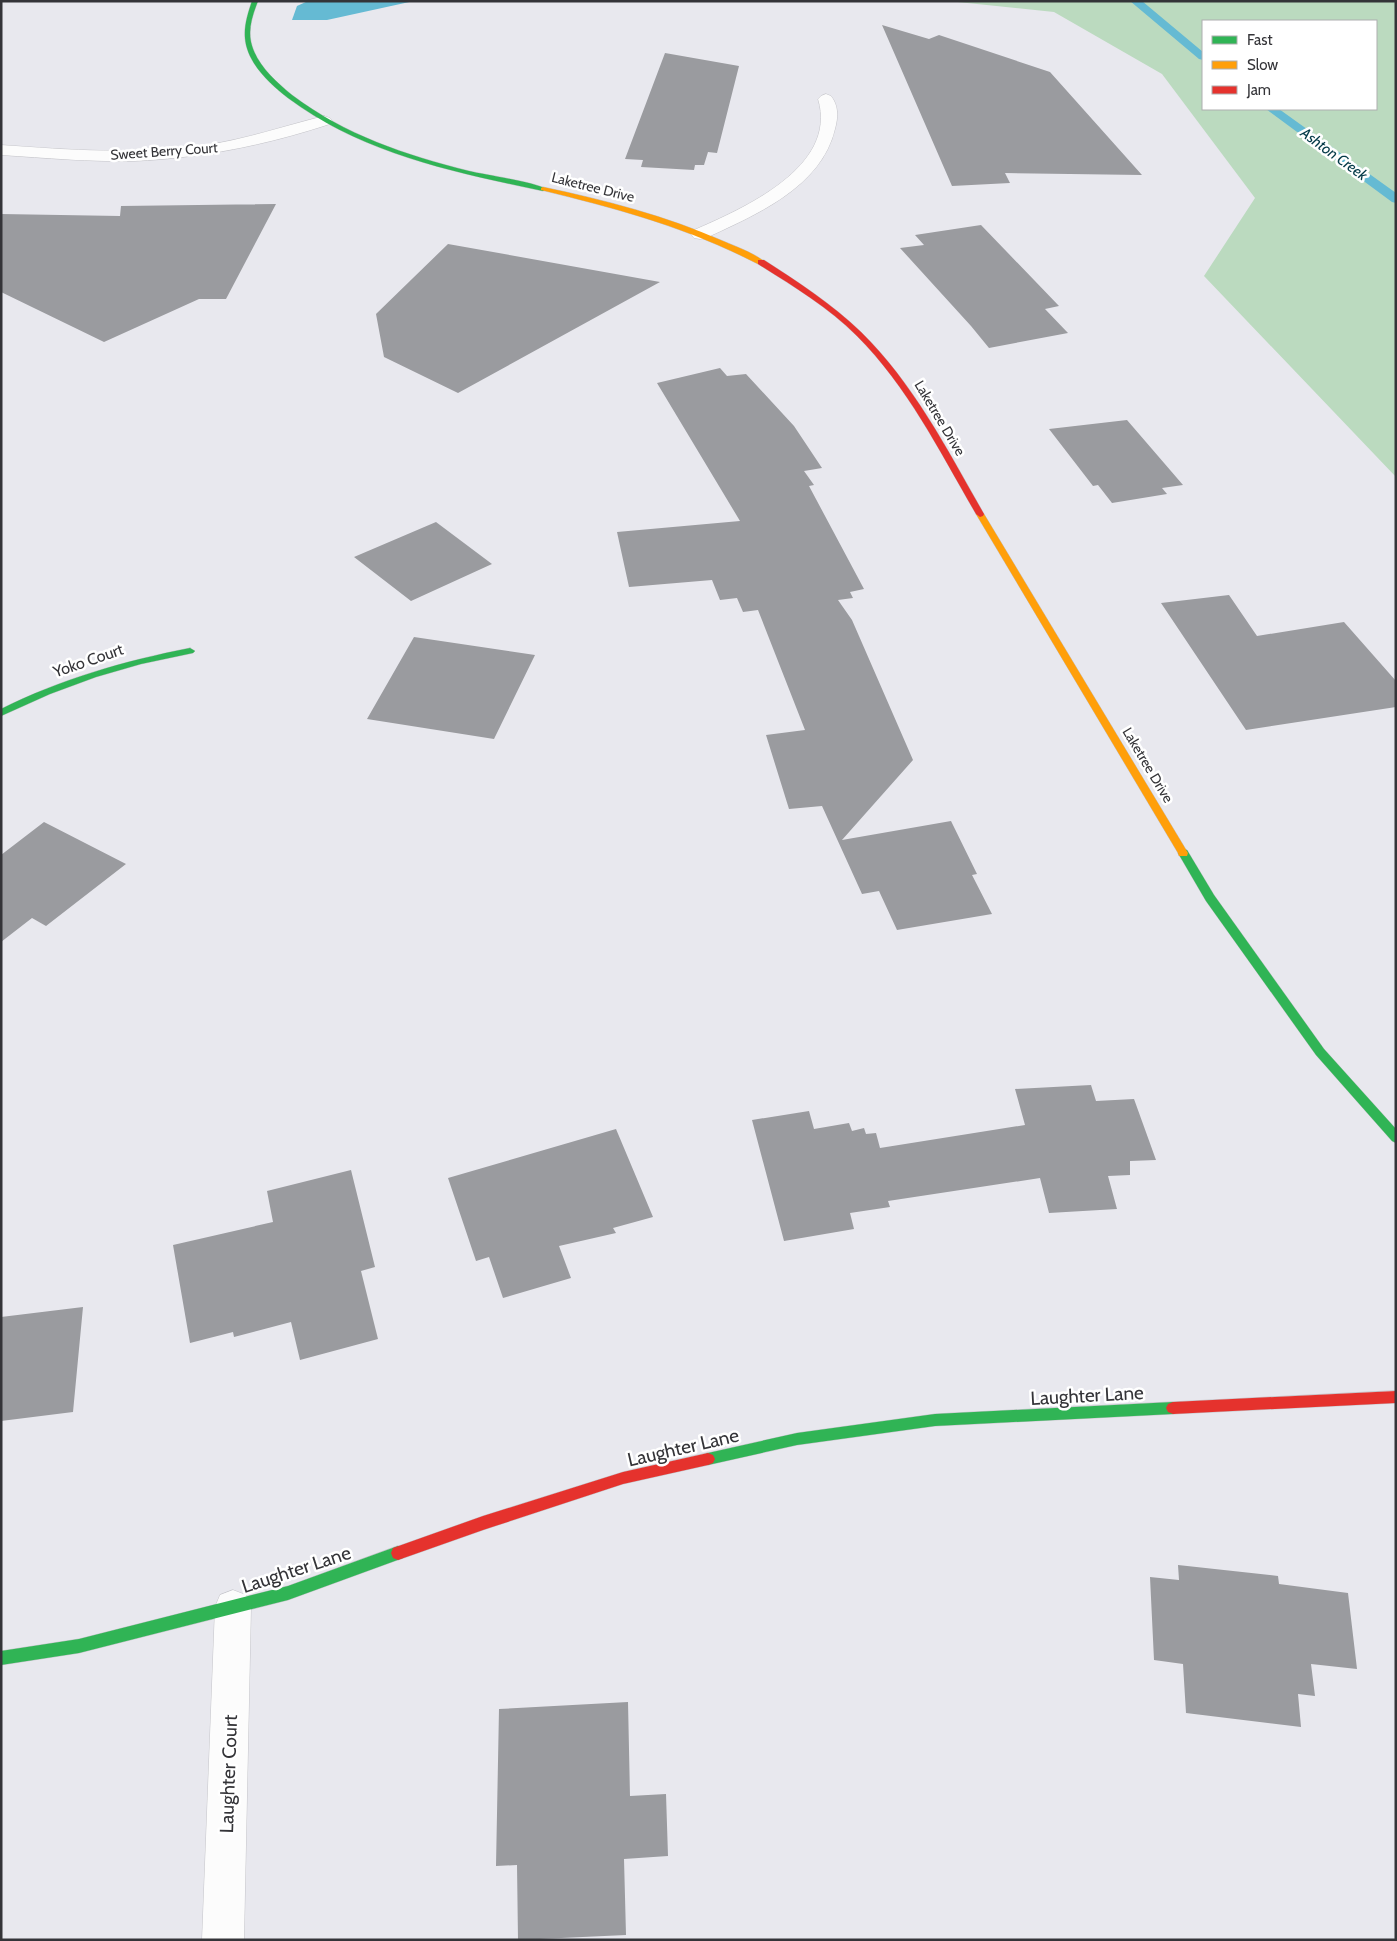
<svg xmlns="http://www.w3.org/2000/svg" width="1397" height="1941" font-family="Cabin,sans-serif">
<rect width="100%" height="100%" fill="#e8e8ee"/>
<path fill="#bbdabf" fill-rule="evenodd" d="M948,1H1396V477L1204,276L1255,198L1162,74L1054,12ZM1203,21H1376V109H1203Z"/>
<path fill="#65bad3" d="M308,1H414L327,20H292L297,6Z"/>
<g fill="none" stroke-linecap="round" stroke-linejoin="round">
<path fill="#65bad3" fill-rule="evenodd" d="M1130,1H1142L1203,52V60L1199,59Z
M1266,109H1279L1396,193V203L1392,202Z"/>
</g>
<path fill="#9a9b9f" d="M882,25L929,39L939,35L1050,72L1142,175L1005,173L1010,183L952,186Z
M665,53L739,66L717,153L708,152L704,165H695L694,170L641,167L643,160L625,159Z
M276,204L226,299H199L104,342L1,292V214L120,216L121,206Z
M981,225L1059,306L1045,309L1068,333L989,348L971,326L900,248L924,245L915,235Z
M448,244L660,282L458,393L384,357L376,314Z
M720,368L727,376L746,374L794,426L822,468L804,471L814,485L809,486L864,589L850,592L853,598L838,600L852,620L913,760L842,840L951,821L977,874L972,875L992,914L897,930L879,891L862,894L822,806L789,809L766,735L805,730L758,610L743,612L737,598L720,600L712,580L629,587L617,532L740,521L657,383Z
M1127,420L1183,485L1162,488L1167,494L1112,503L1098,485L1093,486L1049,429Z
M436,522L492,564L411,601L354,557Z
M1229,595L1257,636L1344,622L1396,681V707L1246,730L1161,603Z
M414,637L535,655L494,739L367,719Z
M44,822L126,864L46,926L32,918L1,942V855Z
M1091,1085L1096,1101L1134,1099L1156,1160L1130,1161V1175L1108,1176L1117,1209L1049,1213L1040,1178L888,1201L890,1207L850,1213L854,1229L784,1241L752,1120L809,1111L814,1129L849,1123L852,1131L864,1128L866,1134L876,1133L880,1148L1025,1125L1015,1089Z
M616,1129L653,1217L613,1228L616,1233L559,1246L571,1278L503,1298L489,1257L476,1261L448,1178Z
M351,1170L375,1267L361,1271L378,1339L300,1360L291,1322L234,1337L233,1332L190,1343L173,1245L273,1222L267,1191Z
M83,1307L73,1412L1,1421V1317Z
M1178,1565L1278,1576L1279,1584L1348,1593L1357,1669L1311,1664L1315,1696L1298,1694L1301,1727L1186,1713L1183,1664L1154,1660L1150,1577L1179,1580Z
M628,1702L630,1796L666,1794L668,1856L624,1859L626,1935L518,1940L517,1865L496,1866L499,1709Z"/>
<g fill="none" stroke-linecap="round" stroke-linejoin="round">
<g stroke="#c4c4c9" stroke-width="1">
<path id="street" d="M826,94L831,96C839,106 838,118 835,129C821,188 755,215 706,238L700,239L694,238L691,234L694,230C742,209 839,167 818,99L821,96Z
M324,116L330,118L332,121L330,124C266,145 202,158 135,161C90,162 46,158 1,155V145C70,150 138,155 206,145C247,139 284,126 324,116Z
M233,1590L246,1595L251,1607L244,1940H202L215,1607L220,1595Z"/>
</g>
<g stroke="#c4c4c9" stroke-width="1">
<path id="fast" d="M252,1H258C253,14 248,28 251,42C256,64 275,81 292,95C345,135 405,155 469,171C486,175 535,182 546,189L543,191C454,172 363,154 288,98C270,84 247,63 245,38C244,25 248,13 252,1Z
M190,648L195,651L193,653L141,664L96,677L50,694L1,716V709C61,679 124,661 190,648Z
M1183,849L1187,850L1214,895L1324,1049L1396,1129V1143L1392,1141L1316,1055L1206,901L1178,853Z
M1173,1402L1178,1404L1180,1408L1178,1412L1173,1414L935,1426L797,1445L708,1465L703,1463L701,1459L703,1455L708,1453L797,1433L935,1414Z
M398,1546L403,1548L405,1553L403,1558L288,1600L79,1653L1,1665V1651L79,1639L288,1586Z"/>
</g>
<g stroke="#c4c4c9" stroke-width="1">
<path id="slow" d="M543,187C605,200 666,216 723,241C737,247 754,253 765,262L758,264C686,227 619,209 541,190V188Z
M980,511L984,514L1188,853L1187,856H1179L1178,853L976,514Z"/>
</g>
<g stroke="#c4c4c9" stroke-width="1">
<path id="jam" d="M758,260H764C798,282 832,304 861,332C914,384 948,451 984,514L983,516L980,517L976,514C940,452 908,387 857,336C828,307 793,286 758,264Z
M1396,1391V1403L1173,1414L1168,1412L1166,1408L1168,1404L1173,1402Z
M708,1453L713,1455L715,1459L713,1463L708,1465L623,1484L483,1530L398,1560L393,1558L391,1553L393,1548L483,1516L623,1472Z"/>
</g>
<use href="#street" fill="#fcfcfc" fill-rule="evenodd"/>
<use href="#fast" fill="#30b455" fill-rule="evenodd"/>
<use href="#slow" fill="#ff9f0a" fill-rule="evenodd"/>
<use href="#jam" fill="#e5322d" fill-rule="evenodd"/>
</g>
<g text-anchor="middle" stroke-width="5" stroke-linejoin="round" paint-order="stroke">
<g font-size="14" fill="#343438" stroke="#fff">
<text transform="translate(164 151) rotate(-4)" y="5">Sweet Berry Court</text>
<text transform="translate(593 187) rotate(14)" y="5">Laketree Drive</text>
<text transform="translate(940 418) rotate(59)" y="5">Laketree Drive</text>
<text transform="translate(1148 765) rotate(59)" y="5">Laketree Drive</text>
</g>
<g font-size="15" font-style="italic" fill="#043a48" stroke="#fff">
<text transform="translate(1334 154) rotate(36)" y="5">Ashton Creek</text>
</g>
<g font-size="16" fill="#343438" stroke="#fff">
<text transform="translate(88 660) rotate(-19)" y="6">Yoko Court</text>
</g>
<g font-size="19" fill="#343438" stroke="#fff">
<text transform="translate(1087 1395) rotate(-3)" y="7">Laughter Lane</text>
<text transform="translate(683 1447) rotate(-13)" y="7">Laughter Lane</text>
<text transform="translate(296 1569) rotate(-18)" y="7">Laughter Lane</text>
<text transform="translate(228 1774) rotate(-88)" y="7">Laughter Court</text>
</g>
</g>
<rect width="1397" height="1941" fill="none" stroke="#343438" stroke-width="5"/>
<rect x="1202" y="20" width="175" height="90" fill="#ffffff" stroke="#aeaeaf"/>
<rect x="1212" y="36" width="25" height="8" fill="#30b455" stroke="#aeaeaf"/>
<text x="1247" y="45" font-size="15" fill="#343438">Fast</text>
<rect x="1212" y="61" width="25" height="8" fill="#ff9f0a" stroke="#aeaeaf"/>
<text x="1247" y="70" font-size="15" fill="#343438">Slow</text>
<rect x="1212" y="86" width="25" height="8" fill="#e5322d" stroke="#aeaeaf"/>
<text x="1247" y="95" font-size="15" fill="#343438">Jam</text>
</svg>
